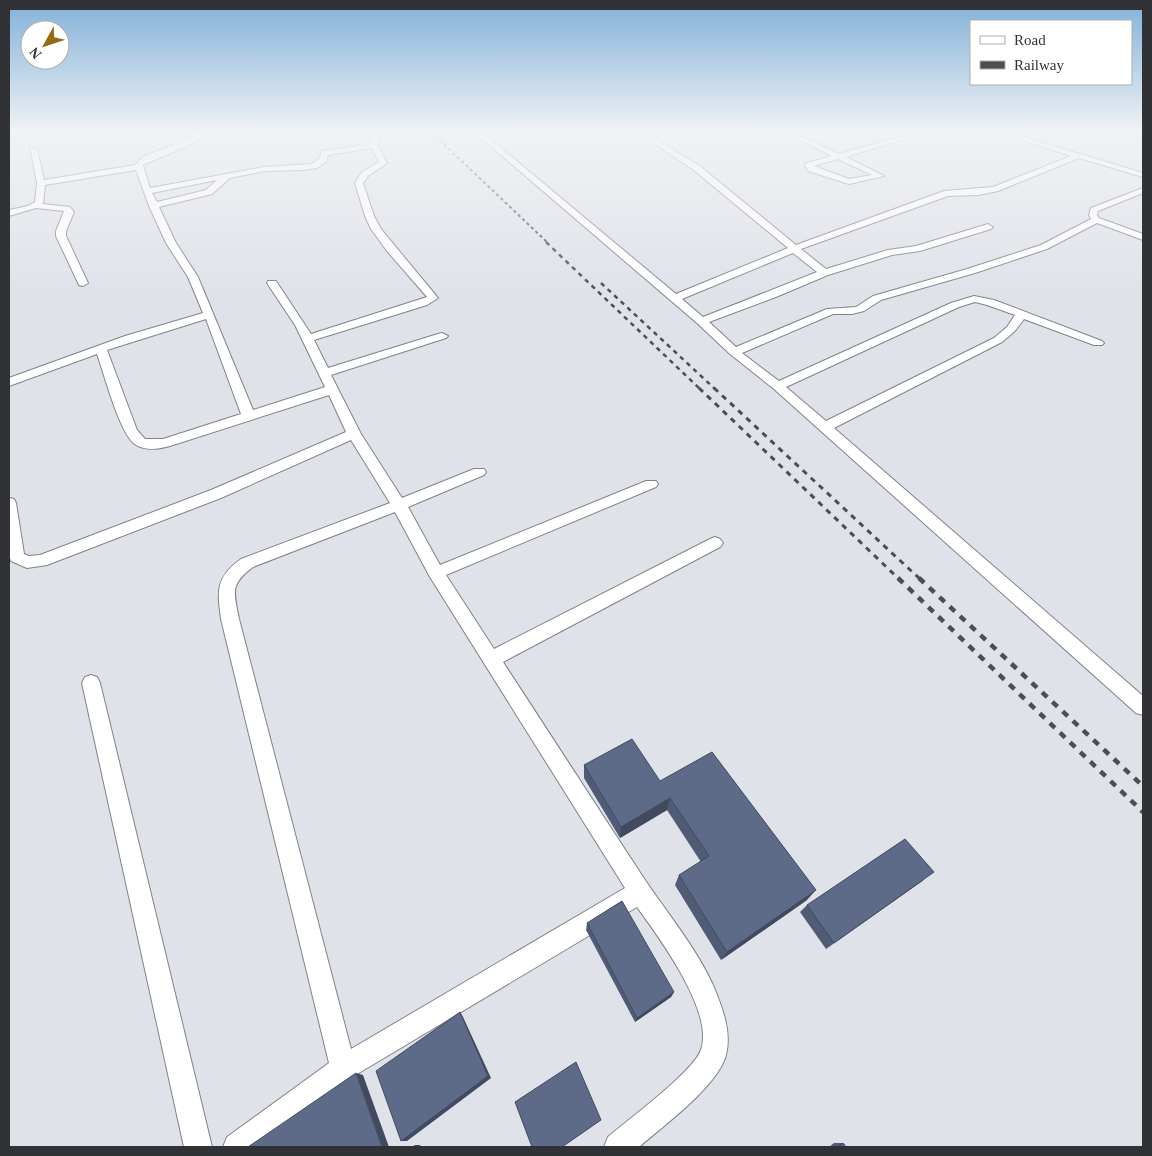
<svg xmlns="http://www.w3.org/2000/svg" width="1152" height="1156" font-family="'Times New Roman',serif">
<rect width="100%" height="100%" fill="#dfe2e9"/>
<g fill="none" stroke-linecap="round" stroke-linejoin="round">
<g stroke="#7f8289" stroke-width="2">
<path id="street" d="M193,132H200L201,136L198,141L143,165L150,188L264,167L312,164L319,159L322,151L367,145L372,140L371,132H378L380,141L377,144L387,163L368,176L363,183L374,216L381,229L438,298L427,305L314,340L328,368L438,334L442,333L448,336L446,338L331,375L361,434L402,498L474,469H484L486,472L484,475L408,507L440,565L646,481H656L658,484L656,487L446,575L494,649L710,539L715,537L720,539L723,543L720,547L503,662C549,733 596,805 643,877C667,913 695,946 713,985C722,1007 732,1031 726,1055C718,1086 663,1126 639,1147H604L608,1137C629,1119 690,1074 700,1052C717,1015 658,936 637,907L352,1077L259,1147H223L227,1137L329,1063L221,619C217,590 216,577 241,559L390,503L351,440L221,498L47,565L27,568L11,561L9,555V498L14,499L16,503L24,554L29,556L40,555L211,490L346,432L329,395L170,446C159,449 146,451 136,445C120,436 104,373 97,354L9,386V378L125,336L203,313L188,277L166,243L149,206L136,170L45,185L43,204L70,207L74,212L66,231V236L88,283L83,286L79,285L56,236V231L64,211L36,208L9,216V210L28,206L35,202L37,183L30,147L37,149L44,180L135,165L143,157L192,137ZM372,148L379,162L362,172L355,183L365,216L371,229L387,251L427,297L311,334L276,281H268L267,283L295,325L325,387L253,410L198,277L176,243L159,207L212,194L230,178L264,171L303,170L317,168L326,162L328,155ZM217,180L206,190L157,202L152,193ZM206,319L241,414L163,439H145L137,430L107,350ZM395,512L430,577L625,888L351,1049L239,619C234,592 229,585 253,567Z
M474,132H482L676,294L788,248L695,171L637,132H645L701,167L796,245L944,191L993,187L1071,156L997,132H1007L1143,173V177L1079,158L998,191L978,195L948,196L801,249L826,269L888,250L916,246L988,224L993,227L991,229L920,251L892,255L828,275L776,297L709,322L736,347L827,309L856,307L873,296L967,269L1041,245L1091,219L1089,215L1091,208L1143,188V193L1098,211L1097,215L1099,218L1143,234V240L1097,223L1047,249L975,273L881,300L864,311L852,314H833L742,353L779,381L951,303L974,296L994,300L1102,341L1104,343L1102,345H1094L1024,319L1015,331L1002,342L834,428L1143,696V715L1136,713L774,389L730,354L697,323ZM793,253L817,272L703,317L682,299ZM975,302L987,305L1015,315L1007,327L994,338L826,421L786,387L959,307Z
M784,132H792L839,154L916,132H927L846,157L884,176L849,184L808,171L805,165L806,163L832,156ZM838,159L872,175L849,179L814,166Z
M91,675L97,677L100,683L212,1147H184L82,683L85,677Z"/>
</g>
<use href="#street" fill="#fff" fill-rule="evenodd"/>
<path stroke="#4d4e51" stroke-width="2" stroke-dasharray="3 3" stroke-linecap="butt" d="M431,132L548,243"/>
<path stroke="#4d4e51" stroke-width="2.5" stroke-dasharray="4.5 4.5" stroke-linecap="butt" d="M546,242L700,389
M601,283L715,389"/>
<path stroke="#4d4e51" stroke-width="3" stroke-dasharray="5.5 5.5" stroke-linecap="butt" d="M699,388L899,579
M714,388L920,579"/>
<path stroke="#4d4e51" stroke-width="4.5" stroke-dasharray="7 7" stroke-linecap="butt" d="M898,578L1143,812
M919,578L1143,786"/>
</g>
<path fill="#505b75" d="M584,765L660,781L807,900L721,960L675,885L679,875L701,862L667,810L620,838L584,778Z
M924,880L826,949L800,912L807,905Z
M587,923L674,992L671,997L635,1022L586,930Z
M834,1143H843L846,1147H829Z"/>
<path fill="#414a5f" d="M670,798L667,810L620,838L621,827Z
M816,890L807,900L721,960L727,952Z
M674,992L671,997L635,1022L637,1018Z
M460,1012L463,1017L491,1078L407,1141H401Z
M356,1073L363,1075L389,1147H382Z
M414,1145H420L421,1147H415Z"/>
<path fill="#5d6a88" stroke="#414a5f" d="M632,739L660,781L712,752L816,890L727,952L679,875L709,856L670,798L621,827L584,765Z
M905,839L934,872L834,943L807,905Z
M622,901L674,992L637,1018L587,923Z
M460,1012L488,1076L401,1141L376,1071Z
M576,1062L601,1120L562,1147H532L515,1102Z
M356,1073L382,1147H248Z
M843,1143L846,1147H838Z"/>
<linearGradient id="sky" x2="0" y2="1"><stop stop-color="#81b1d8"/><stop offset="0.45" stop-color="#f1f2f5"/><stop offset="1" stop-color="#f1f2f5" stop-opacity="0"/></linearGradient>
<rect width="1152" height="294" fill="url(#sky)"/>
<rect width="1152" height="1156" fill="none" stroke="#313235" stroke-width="20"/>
<rect x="970" y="20" width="162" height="65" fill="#ffffff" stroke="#adadae"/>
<rect x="980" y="36" width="25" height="8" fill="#ffffff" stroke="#adadae"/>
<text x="1014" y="45" font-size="15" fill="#313235">Road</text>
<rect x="980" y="61" width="25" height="8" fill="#4d4e51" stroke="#adadae"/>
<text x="1014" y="70" font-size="15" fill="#313235">Railway</text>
<g transform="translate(45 45) rotate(230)"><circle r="24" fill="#ffffff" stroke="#adadae"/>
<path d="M0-4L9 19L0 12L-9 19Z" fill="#936c14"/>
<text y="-8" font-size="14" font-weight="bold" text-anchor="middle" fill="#313235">N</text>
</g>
</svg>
